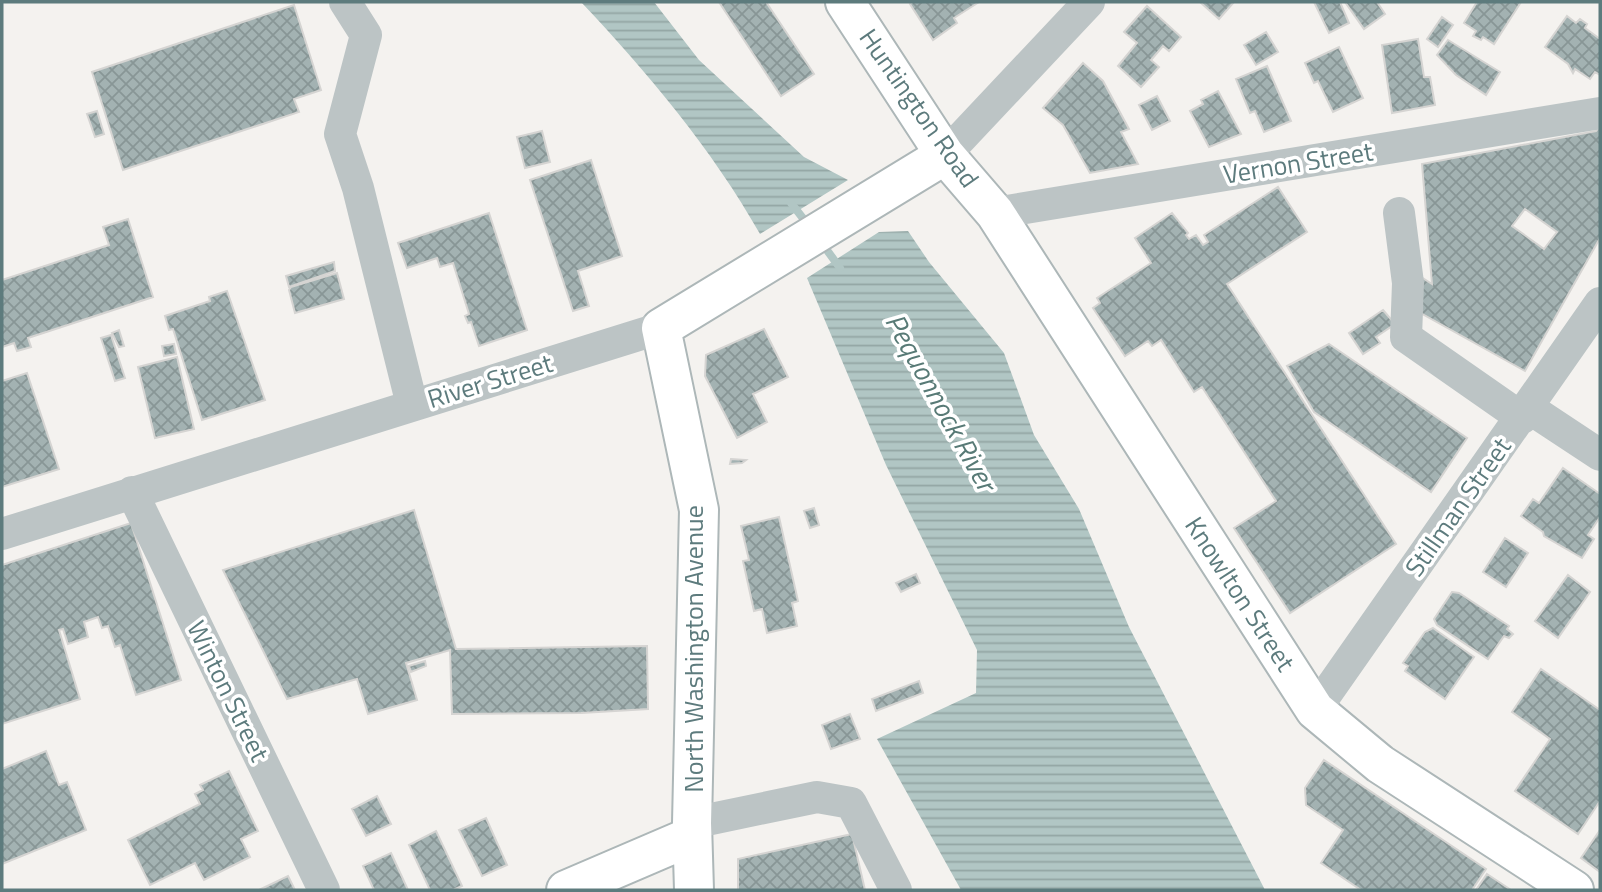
<svg xmlns="http://www.w3.org/2000/svg" width="1602" height="892" font-family="'Titillium Web',sans-serif">
<defs>
<pattern id="water-rules" width="6" height="5" patternUnits="userSpaceOnUse" patternTransform="scale(1.75)"><rect width="6" height="5" fill="#b1c6c4"/><path d="M0 2.5h6" fill="none" stroke="#93a6a4"/></pattern>
<pattern id="building-cross-hatch" width="8" height="8" patternUnits="userSpaceOnUse" patternTransform="scale(1.75)"><rect width="8" height="8" fill="#a3b2b2"/><path d="M0 0l8 8M0 8l8-8" fill="none" stroke="#889696"/></pattern>
</defs>
<rect width="100%" height="100%" fill="#f4f2ef"/>
<path fill="url(#water-rules)" d="M581,2H654L699,60L804,157L848,180L760,234C712,149 648,73 581,2Z
M908,231L929,262L1004,353L1034,435L1079,509L1129,627L1265,890H961L877,739L976,693L977,650L886,465L807,278L879,232Z"/>
<g fill="none" stroke-linecap="round" stroke-linejoin="round">
<path stroke="#b1c6c4" stroke-width="8" d="M791,203L809,226
M821,242L840,268"/>
</g>
<path fill="url(#building-cross-hatch)" stroke="#d5d4d2" stroke-width="2" fill-rule="evenodd" d="M719,2H766L814,74L781,96Z
M913,2H979L954,18L957,23L933,40L910,4Z
M1200,2H1234L1219,19Z
M1314,2H1340L1349,23L1329,33Z
M1345,2H1377L1385,14L1364,29Z
M1477,2H1521L1494,44L1483,37L1481,40L1473,36L1476,31L1464,23Z
M294,5L321,90L294,99L299,112L123,170L92,72Z
M1147,6L1181,37L1169,51L1163,46L1151,60L1159,67L1141,87L1118,66L1137,43L1124,32Z
M1567,16L1576,23L1580,19L1587,24L1585,28L1600,39V75L1595,72L1590,79L1575,69L1573,73L1568,64L1545,47Z
M1442,17L1453,25L1438,47L1427,39Z
M1266,32L1278,52L1256,65L1244,45Z
M1418,39L1424,77H1430L1435,105L1392,113L1382,45Z
M1448,40L1500,72L1486,95L1456,75L1437,55Z
M1339,47L1363,98L1333,112L1318,81L1314,83L1305,63Z
M1083,63L1103,81L1129,129L1121,132L1138,164L1090,173L1063,125L1043,108Z
M1267,66L1291,121L1264,132L1255,111L1250,113L1236,79Z
M1218,91L1241,134L1209,147L1190,111L1203,104L1201,100Z
M1157,96L1170,121L1152,130L1139,105Z
M97,111L104,134L95,137L87,114Z
M1600,126V238L1525,371L1408,306L1418,275L1432,284L1422,164L1596,131ZM1525,209L1557,232L1544,249L1512,226Z
M542,131L550,162L525,168L517,137Z
M591,160L622,256L578,271L589,306L573,311L530,180Z
M1278,187L1307,232L1227,284L1396,544L1290,613L1234,528L1276,501L1202,387L1194,392L1161,340L1152,346L1148,341L1125,356L1093,308L1100,303L1097,298L1151,263L1135,238L1172,213L1188,233L1186,235L1189,239L1196,235L1203,245L1208,242L1204,235Z
M489,213L527,330L479,346L471,322L468,323L465,316L469,314L453,263L440,267L437,258L407,268L398,243Z
M128,219L153,297L28,338L31,347L17,351L14,343L2,347V280L109,245L103,227Z
M334,262L335,271L289,287L286,276Z
M337,273L344,299L295,313L289,290L291,287Z
M227,291L265,400L202,420L173,329L169,330L165,316L210,301L209,297Z
M1383,310L1395,324L1376,337L1380,343L1363,354L1349,333Z
M764,329L788,377L753,394L767,422L737,438L705,376L706,355Z
M119,330L124,346L119,347L112,333Z
M111,335L125,378L115,381L101,338Z
M174,344L176,354L164,356L162,346Z
M1329,344L1467,438L1431,492L1314,412L1287,366Z
M177,357L194,429L155,438L138,367Z
M27,373L59,469L2,487V381Z
M731,459L746,460L742,463L730,464Z
M1563,468L1600,494V517L1588,535L1594,539L1582,558L1544,536L1543,532L1521,516L1533,499L1539,503Z
M814,508L819,525L810,528L804,511Z
M414,510L456,649L647,646L648,709L581,713L452,714L450,650L406,663L417,700L368,714L357,679L287,699L223,570Z
M779,517L798,601L792,603L797,626L767,633L762,609L754,611L743,561L749,560L741,526Z
M131,523L181,680L136,695L120,645L115,647L108,626L102,628L98,617L84,622L88,637L68,644L63,629L59,630L80,699L2,724V565Z
M1505,538L1528,553L1506,587L1483,572Z
M916,574L920,583L901,592L896,583Z
M1568,575L1590,592L1558,638L1535,621Z
M1452,592L1459,593L1509,626L1507,629L1513,634L1509,638L1504,636L1488,659L1437,625L1434,619Z
M1433,628L1474,657L1445,699L1405,671L1408,666L1403,663L1425,632Z
M425,661L426,666L411,672L409,666Z
M1541,669L1600,710V801L1578,834L1515,791L1550,739L1512,712Z
M919,681L923,693L876,711L872,699Z
M850,714L860,739L831,749L822,725Z
M46,751L59,785L67,782L86,830L2,864V769Z
M1324,760L1486,869L1472,890H1361L1321,863L1343,830L1306,805L1305,788Z
M229,771L258,831L241,839L250,857L204,880L195,863L150,885L128,840L200,804L195,794L203,790L200,785Z
M377,796L391,824L366,836L352,809Z
M486,818L507,865L482,876L459,830Z
M1600,830V872L1581,858Z
M436,831L462,886L453,890H430L409,845Z
M852,834L865,890H738V859Z
M391,853L408,890H374L363,866Z
M1487,874L1511,890H1476Z
M288,876L295,890H259Z"/>
<g fill="none" stroke-linecap="round" stroke-linejoin="round">
<g stroke="#adb7b8" stroke-width="42">
<path id="major" d="M845,2L945,155L995,213L1315,710L1380,764L1574,890
M566,890L692,836
M694,890L692,823L699,510L661,328L945,155"/>
</g>
<path stroke="#bcc4c5" stroke-width="32" d="M345,2L366,35L340,134L358,188L412,405
M945,155L1089,2
M995,213L1600,113
M1399,213L1408,283L1406,337L1522,418
M1529,408L1600,455
M132,492L324,890
M2,534L661,328
M1315,710L1600,303
M692,823L817,797L851,803L896,890"/>
<use href="#major" stroke="#fff" stroke-width="38"/>
</g>
<g text-anchor="middle" stroke-width="7" stroke-linejoin="round" paint-order="stroke">
<g font-size="26" fill="#5d7b7d" stroke="#fff">
<text transform="translate(919 108) rotate(55)" y="9">Huntington Road</text>
<text transform="translate(1298 163) rotate(-9)" y="9">Vernon Street</text>
<text transform="translate(490 381) rotate(-17)" y="9">River Street</text>
<text transform="translate(1458 507) rotate(-55)" y="9">Stillman Street</text>
<text transform="translate(1240 594) rotate(57)" y="9">Knowlton Street</text>
<text transform="translate(694 649) rotate(-90)" y="9">North Washington Avenue</text>
<text transform="translate(228 691) rotate(64)" y="9">Winton Street</text>
</g>
<g font-size="28" font-style="italic" fill="#587a76" stroke="#fff">
<text transform="translate(941 402) rotate(61)" y="10">Pequonnock River</text>
</g>
</g>
<rect width="1602" height="892" fill="none" stroke="#5d7b7d" stroke-width="7"/>
</svg>
